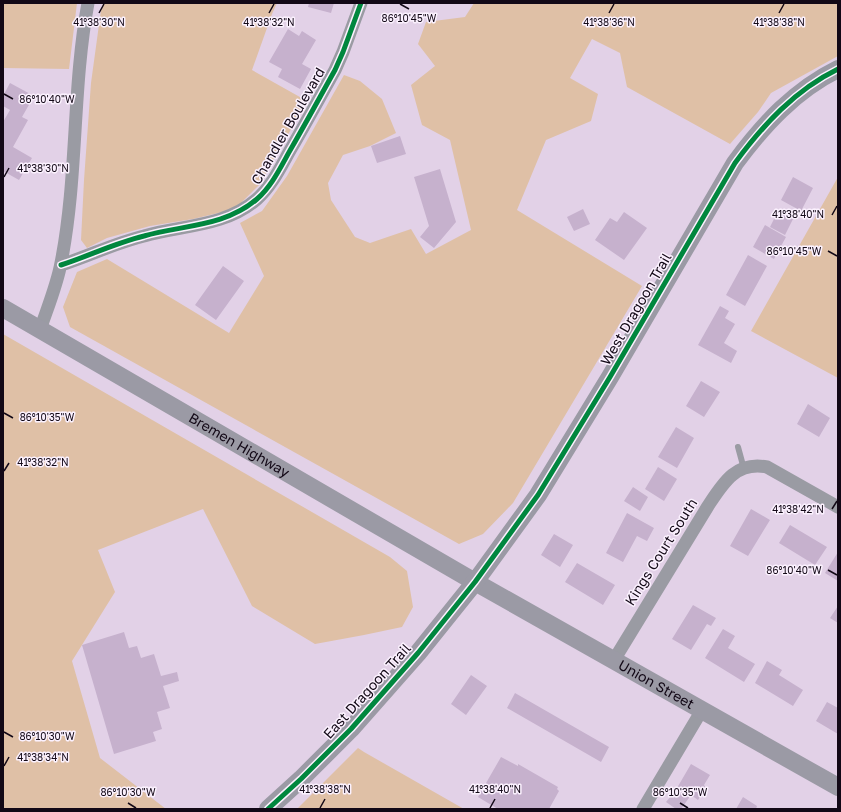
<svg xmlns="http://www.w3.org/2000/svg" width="841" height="812" font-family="'Golos Text',sans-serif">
<rect width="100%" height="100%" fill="#e2d1e7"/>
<path fill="#dfc0a6" d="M3,3H77L69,69L3,68Z
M103,3H277L272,14L252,70L307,101L260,184L235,209L193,219L150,226L107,238L87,248L81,240L84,180L91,83L101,10Z
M474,3H838V56L771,93L758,112L730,144L627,87L620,53L592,39L570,78L598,94L591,121L546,140L517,210L642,286L513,503L483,534L459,544L70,327L63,307L77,272L107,259L229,333L264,276L240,223L262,211L287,176L344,75L360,81L382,99L396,133L370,146L343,155L328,183L331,200L355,237L370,243L411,229L426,254L471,230L450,140L422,125L411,85L435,66L418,44L426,22L465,17Z
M838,177V378L751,331Z
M3,334L390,557L407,571L413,607L402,627L364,635L315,644L252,606L203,509L98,550L115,592L72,661L100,758L166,809H3Z
M358,748L364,752L464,809H297Z"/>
<path fill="#c6b1cd" d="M309,3H334L331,13L308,7Z
M288,29L299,36L302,31L316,40L302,64L311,69L300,89L278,77L282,69L269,62Z
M10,83L34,96L22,117L28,120L13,147L32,158L19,180L3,171V122L10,110L3,106V96Z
M400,136L406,154L377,163L371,146Z
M440,169L456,222L434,248L420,237L429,226L414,177Z
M793,177L813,188L801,211L781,200Z
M583,209L590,224L574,231L567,217Z
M778,211L793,219L785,235L770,227Z
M624,212L647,228L624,260L595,240L610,218L617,222Z
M765,225L786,237L774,259L753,247Z
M748,255L767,266L745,306L726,295Z
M223,266L244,281L216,320L195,305Z
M720,306L729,311L725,318L735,324L724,343L737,351L731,363L698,345Z
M701,381L720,392L704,417L686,406Z
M808,404L830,418L819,437L797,424Z
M676,427L694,438L677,468L658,457Z
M658,467L677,479L664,501L645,489Z
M633,487L648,497L640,511L624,501Z
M751,509L770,520L748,556L730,546Z
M627,513L654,528L647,541L637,536L623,562L606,553Z
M790,525L827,547L815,565L779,543Z
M554,534L573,545L560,567L541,555Z
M838,552V581L825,573Z
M577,563L615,585L603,605L565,582Z
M693,605L716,618L711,626L707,624L691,650L672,639Z
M838,606V623L830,618Z
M723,629L735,636L728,648L755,664L744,682L705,658Z
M124,632L129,648L137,646L141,658L154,654L161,676L177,672L179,681L163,686L170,708L157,712L162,729L153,732L156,741L114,754L82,645Z
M767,661L782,670L779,675L803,690L793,706L755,683Z
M471,675L487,686L466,715L451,704Z
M515,693L609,747L601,762L507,708Z
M827,702L838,708V734L816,721Z
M501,757L518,766V764L558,787L557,789L559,791L549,809H498L478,797Z
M691,764L710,775L704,785L706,788L698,800L691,795L681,809H676L666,802L671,796L677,798L682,790L677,788Z
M743,797L757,806L756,809H736Z"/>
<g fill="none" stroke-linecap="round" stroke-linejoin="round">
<path stroke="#9a9ba3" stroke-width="6" d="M738,447L744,469"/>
<path stroke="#9a9ba3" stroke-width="13" d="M61,265C89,256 115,243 144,236C182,225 225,227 257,199C273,185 282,164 292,147C307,121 321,95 335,70L343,52L361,3
M40,330C47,309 57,285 61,263C78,177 72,89 88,3
M614,660L708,506C723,483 736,461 767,467L838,507
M643,809L702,710"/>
<g stroke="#9b9aa5" stroke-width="18">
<path id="s1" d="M3,308L475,582L838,787"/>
<path d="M268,809L301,779L351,729L418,653L475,582L538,495L610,377L735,163C763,125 795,90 838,69"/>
</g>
<g stroke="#fbf1fe" stroke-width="8">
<path id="cycleway" d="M61,265C89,256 115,243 144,236C182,225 225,227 257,199C273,185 282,164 292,147C307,121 321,95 335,70L343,52L361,3
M268,809L301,779L351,729L418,653L475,582L538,495L610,377L735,163C763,125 795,90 838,69"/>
</g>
<use href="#cycleway" stroke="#00873e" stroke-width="5"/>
</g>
<path fill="none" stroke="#120816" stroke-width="1.5" d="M400,4L409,9M99,13L104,4M269,13L274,4M609,13L614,4M779,13L784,4M4,94L13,99M4,177L9,168M832,215L837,206M828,251L837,256M4,413L13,418M4,471L9,463M832,509L837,501M828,570L837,575M4,732L13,737M4,766L9,757M128,803L136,808M680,803L688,808M320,808L325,799M490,808L495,799"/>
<g text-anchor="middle" stroke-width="3" stroke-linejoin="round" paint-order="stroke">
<g font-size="14" fill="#120816" stroke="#fbf1fe">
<text transform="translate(288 126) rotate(-60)" y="5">Chandler Boulevard</text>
<text transform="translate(636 309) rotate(-60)" y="5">West Dragoon Trail</text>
<text dy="5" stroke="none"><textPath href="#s1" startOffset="273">Bremen Highway</textPath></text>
<text transform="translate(661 552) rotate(-58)" y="5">Kings Court South</text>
<text dy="5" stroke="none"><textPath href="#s1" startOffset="754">Union Street</textPath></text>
<text transform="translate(367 691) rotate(-48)" y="5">East Dragoon Trail</text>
</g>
</g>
<g font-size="10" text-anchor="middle" fill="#120816" stroke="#fbf1fe" stroke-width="3" stroke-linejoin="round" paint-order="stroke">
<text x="409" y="22">86°10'45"W</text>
<text x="99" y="26">41°38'30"N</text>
<text x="269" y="26">41°38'32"N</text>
<text x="609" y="26">41°38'36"N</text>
<text x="779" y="26">41°38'38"N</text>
<text x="47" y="103">86°10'40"W</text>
<text x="43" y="172">41°38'30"N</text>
<text x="798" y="218">41°38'40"N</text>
<text x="794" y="255">86°10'45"W</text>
<text x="47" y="421">86°10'35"W</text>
<text x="43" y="466">41°38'32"N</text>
<text x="798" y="513">41°38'42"N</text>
<text x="794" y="574">86°10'40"W</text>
<text x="47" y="740">86°10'30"W</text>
<text x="43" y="761">41°38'34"N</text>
<text x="325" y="793">41°38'38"N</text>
<text x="495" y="793">41°38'40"N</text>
<text x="128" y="796">86°10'30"W</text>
<text x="680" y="796">86°10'35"W</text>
</g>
<rect width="841" height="812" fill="none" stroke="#120816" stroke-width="8"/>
</svg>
